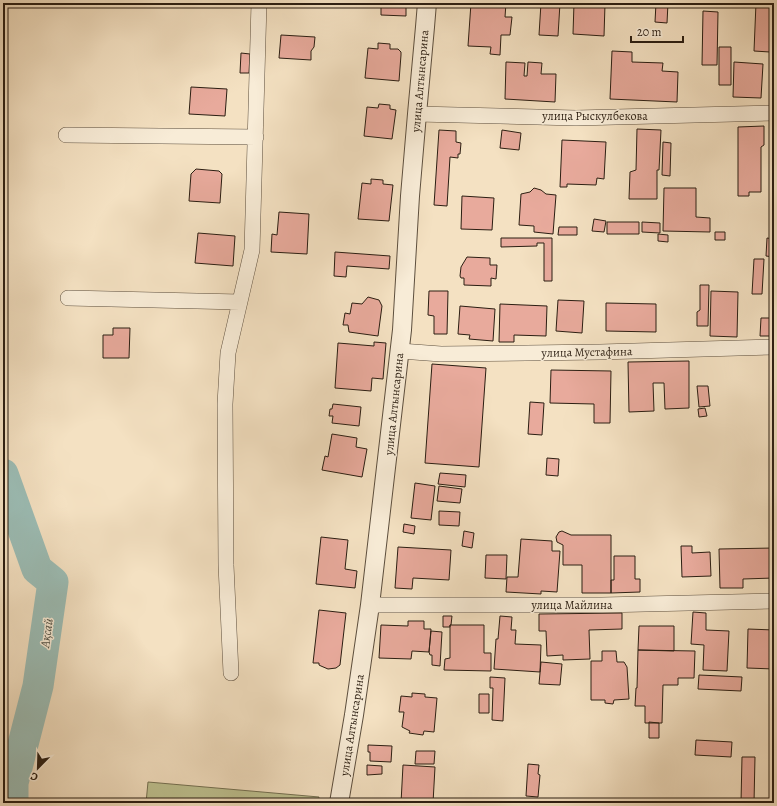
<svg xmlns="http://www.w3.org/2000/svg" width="777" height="806" font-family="Alegreya,serif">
<rect width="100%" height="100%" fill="#f4e1c2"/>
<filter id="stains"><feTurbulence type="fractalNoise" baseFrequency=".005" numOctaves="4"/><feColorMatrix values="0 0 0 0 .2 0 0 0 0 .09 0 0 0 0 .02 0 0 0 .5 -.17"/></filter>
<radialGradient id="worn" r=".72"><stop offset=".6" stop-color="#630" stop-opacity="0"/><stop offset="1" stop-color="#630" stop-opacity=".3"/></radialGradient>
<path fill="#bec291" stroke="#747052" d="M148,782L319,797L318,803H146Z"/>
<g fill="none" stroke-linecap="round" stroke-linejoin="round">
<path stroke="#9cbdb5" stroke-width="31" d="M3,474L37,569L53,582L38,686L13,783V803"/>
</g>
<path fill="#e8aa9c" stroke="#2b1e12" d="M381,3H406V16L381,15Z
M471,3H506L505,17H512L510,35H501L500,55L490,54L491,47L468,46Z
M541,3H560L558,36L539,35Z
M574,3L605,4L604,36L573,34Z
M656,3H668L667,23L655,22Z
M756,3H772L770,52L754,51Z
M703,11L718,12L717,65H702Z
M281,35L315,37L314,47L311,51V60L279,58Z
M378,43L390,44V49H398L401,52V55L399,81L365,78L368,48L378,49Z
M719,47H731V85H719Z
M612,51L632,52V62L663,63L662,71L678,72L677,102L610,99Z
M241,53L250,54L249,73H240Z
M773,58H774V87L772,86Z
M506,62L525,63L524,76H527L528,62L542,63L541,74H556L555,102L505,99Z
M734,62L763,64L761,98L733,97Z
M191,87L227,89L225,116L189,114Z
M379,104L390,105V109L396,110L392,139L364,136L367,107L378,108Z
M764,126V145L761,147V192H749V196H738V127Z
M637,129L661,130L659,170H657V199H629L630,172L636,170Z
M439,130L456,131V142L461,143L460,154H458V158L450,157L447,206L434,205Z
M502,130L521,133L519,150L500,148Z
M562,140L606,142L604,179L597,178L596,185L567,184V187H560Z
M663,142L671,143L670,176L662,175Z
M196,169L219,171L222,174L220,203L189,201L191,174Z
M371,179L383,180V184L393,185L389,221L358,219L362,183L371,184Z
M534,188L541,190L546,194L556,195L553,234L534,232V226L519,225L521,194L530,192Z
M664,188H696V217L710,218V232L663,231Z
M462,196L494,198L492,230L461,229Z
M279,212L309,214L307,254L271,252L272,234L277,235Z
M594,219L606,221L604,232L592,231Z
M607,222H639V234H607Z
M642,222L660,223V233L642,232Z
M559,227H577V235H558Z
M715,232H725V240H715Z
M198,233L235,236L233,266L195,263Z
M658,234L668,235V242L658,241Z
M501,238H552V281H544V243H537V246L501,247Z
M767,238L774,239V257L766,256Z
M335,252L390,256L389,269L347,266L346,277L334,276Z
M467,257L490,258V265H497L496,279L491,278V286L464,285V278H461L460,276L461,267Z
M754,259H764L762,294H752Z
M700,285H709L708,326H697V312L700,310Z
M429,291H448L447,334H434V316L428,315Z
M711,291L738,292L737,337L710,336Z
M368,297L379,300L382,306L378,336L349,332L348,325H343L345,313L350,314L352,303L362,304Z
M558,300L584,301L582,333L556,331Z
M606,303L656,304V332L606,331Z
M500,304L547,306L546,336L514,335V342H499Z
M460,306L495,309L493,341L469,339L470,335L458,334Z
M761,318H774V336H760Z
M113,328H130L129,358H103V335H113Z
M374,342L386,343L383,379L372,378L371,391L335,388L338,343L374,346Z
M689,361V408L665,409L664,383H653L654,411L629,412L628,362Z
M432,364L486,368L479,467L425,463Z
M551,370L611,371L610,423H594V404L550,403Z
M697,386H708L710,406L699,407Z
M530,402L544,403L542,435L528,434Z
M333,404L361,407L359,426L332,423L333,416H329L330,409H332Z
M705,408L707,416L699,417L698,409Z
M332,434L357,438L356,447L367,449L362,477L322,470L325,456L328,457Z
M547,458L559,459L558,476L546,475Z
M440,473L466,475L465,487L438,484Z
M415,483L435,486L431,520L411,518Z
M439,486L462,489L460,503L437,501Z
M439,511L460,512L459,526L439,525Z
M404,524L415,526L414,534L403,532Z
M464,531L474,533L472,548L462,546Z
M562,531L571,535H611V593H582V565H563V545L557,542L556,537L559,532Z
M321,537L348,540L345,569L357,571L355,588L316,584Z
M521,539L552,541V551H560L557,592L541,591V594L506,592L507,577H518Z
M681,546H692V553L710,552L711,576L682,577Z
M398,547L451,550L449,580L413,578L412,589L395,588Z
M774,548V578L743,579V588H720L719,549Z
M486,555H507L506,579L485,578Z
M614,556H635V579H640V592L611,593V580H614Z
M319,610L346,613L340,665L336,668L328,669L321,666L319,665V663H313Z
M693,612L706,613V630L729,631L727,671L703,670L704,645L691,644Z
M622,613V629L589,630L590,659L563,660V655L547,656L546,631H539V614Z
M443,616H452L451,625H450V627H443Z
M500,616L512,617L511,630H516L515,644L541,645L540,672L494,669L496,639H498Z
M408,621H424V629H431L429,652L412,651L411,659L379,658L381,625L408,626Z
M450,625H484V653H491V671L444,670L445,659L450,658Z
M639,626H674V651L638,650Z
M774,628V669L747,668L748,629L774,630Z
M431,631L442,632L440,666L432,665V655H430L429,652Z
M638,650L695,651L694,678H678V685H663L662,723H645V706H635L636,688H637Z
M602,651H616L617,662H624L627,667L629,699L614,700L613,704L605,703V700H591V661H602Z
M541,662L562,664L560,685L539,684Z
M699,675L742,677L741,691L698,689Z
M490,677L505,678L503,721L492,720L493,688H490Z
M412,693L425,694V697L437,698L434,732L424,731L423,735L409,733L410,731L402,727L404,712H399L401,696L412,697Z
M479,694H489V713H479Z
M649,722L659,723V738H649Z
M696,740L732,742L731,757L695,755Z
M368,745L392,746L391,762L370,761V752H368Z
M416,751H435L434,764H415Z
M742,757H755L754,803H741Z
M528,764L539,765L538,774L540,775L538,797L526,796Z
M367,765L382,766V774L367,775Z
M403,765L435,767L433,803H401Z"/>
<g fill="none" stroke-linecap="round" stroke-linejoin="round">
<g stroke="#5d4f3e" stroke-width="16">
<path id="minor" d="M417,114L576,118L774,113
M66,135L256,137
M68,298L240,302
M400,351L441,354L600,352L774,347
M370,605H602L774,601
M231,673L226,565L225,404L228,353L252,250L259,3"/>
</g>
<g stroke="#5d4f3e" stroke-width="20">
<path id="tertiary" d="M339,803L354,715L370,605L402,330L410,196L417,114L425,27L427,3"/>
</g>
<use href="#minor" stroke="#f8ecd7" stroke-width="15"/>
<use href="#tertiary" stroke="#f8ecd7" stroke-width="18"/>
</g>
<g text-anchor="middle" stroke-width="3" stroke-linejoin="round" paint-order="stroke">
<g font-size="12" fill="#2b1e12" stroke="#f8ecd7">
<text transform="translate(420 81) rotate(-85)" y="4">улица Алтынсарина</text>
<text x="595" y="120">улица Рыскулбекова</text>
<text transform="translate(587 352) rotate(-1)" y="4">улица Мустафина</text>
<text transform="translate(394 404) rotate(-84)" y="4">улица Алтынсарина</text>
<text x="572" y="609">улица Майлина</text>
<text transform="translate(352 725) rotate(-81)" y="4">улица Алтынсарина</text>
</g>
<g font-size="13" font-style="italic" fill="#4d4e43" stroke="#f8ecd7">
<text transform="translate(46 633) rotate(-82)" y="5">Ақсай</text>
</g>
</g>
<rect width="777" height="806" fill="none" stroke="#f4e1c2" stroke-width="16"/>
<rect x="4" y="4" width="769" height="798" fill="none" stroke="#2b1e12" stroke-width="2"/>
<rect x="8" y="8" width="761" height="790" fill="none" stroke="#2b1e12"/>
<g transform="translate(38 768) rotate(203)" stroke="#f8ecd7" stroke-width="3" paint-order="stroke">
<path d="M0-3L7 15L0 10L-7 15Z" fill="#2b1e12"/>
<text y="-6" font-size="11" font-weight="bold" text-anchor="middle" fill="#2b1e12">С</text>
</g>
<path d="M631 36v6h52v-6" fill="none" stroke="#2b1e12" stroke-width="2"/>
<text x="637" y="36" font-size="12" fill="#2b1e12" stroke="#f8ecd7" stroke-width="3" paint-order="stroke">20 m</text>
<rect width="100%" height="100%" filter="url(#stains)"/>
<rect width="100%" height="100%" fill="url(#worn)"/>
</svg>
